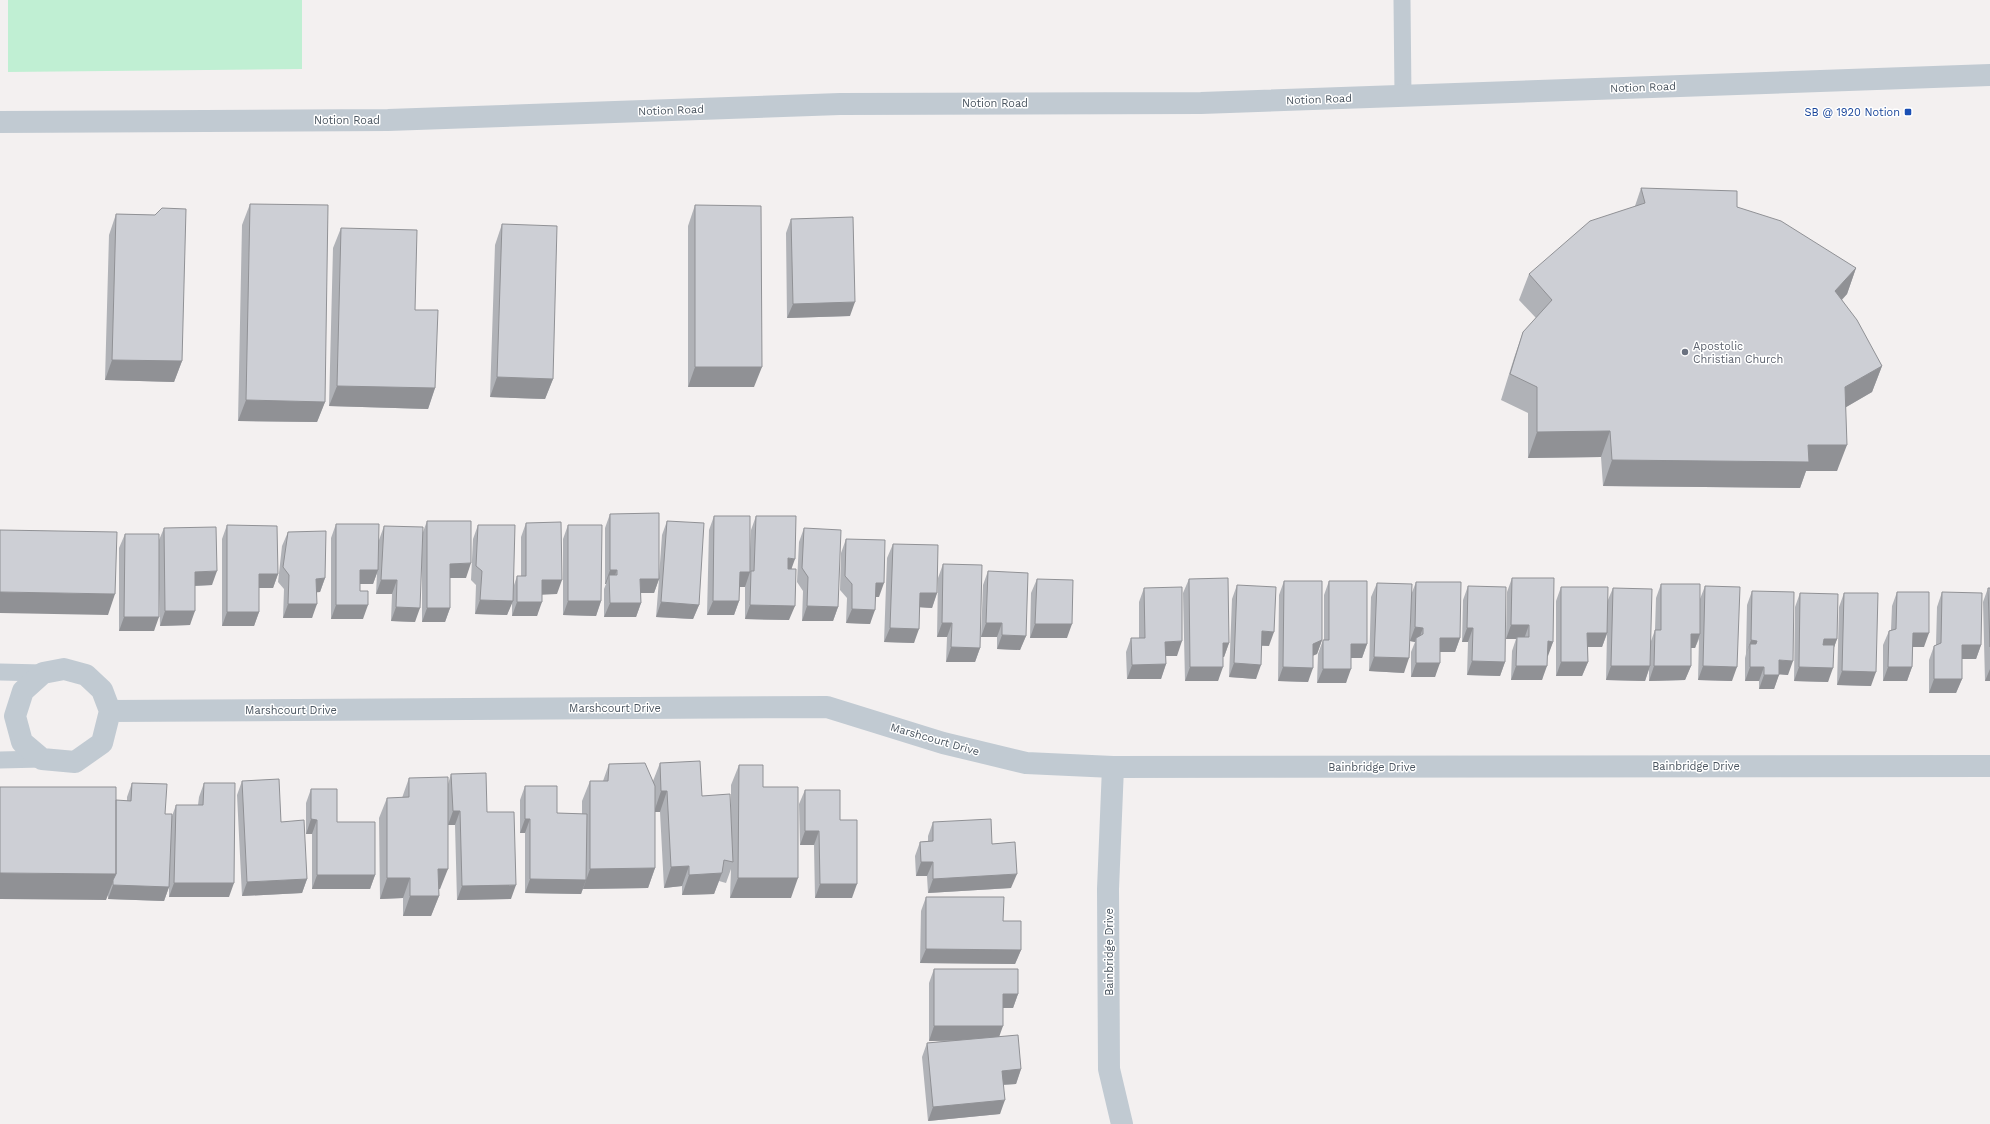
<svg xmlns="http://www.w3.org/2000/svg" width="1990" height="1124" font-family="'Work Sans',sans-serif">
<rect width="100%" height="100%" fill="#f3f0f0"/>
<path fill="#c0efd3" d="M8,0H302V69L8,72Z"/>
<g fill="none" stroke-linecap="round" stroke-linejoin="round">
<path stroke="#c1cad2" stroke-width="17" d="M1402,0L1403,96
M0,672L43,673
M0,760L42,759"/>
<path stroke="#c1cad2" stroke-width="22" d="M0,122L388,120L840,104L1201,103L1990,75
M64,669L86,675L102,690L110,711L102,743L75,762L42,759L22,742L15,716L23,691L43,673Z
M110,711L827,707L943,743L1026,763L1113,767
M1122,1124L1109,1069L1108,889L1113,767L1990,766"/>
</g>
<path fill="#b0b2b7" d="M1641,188L1737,207L1856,268L1847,294L1842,300L1882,366L1872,392L1846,407L1837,471H1806L1800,488L1603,486L1601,457L1528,458V413L1501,400L1514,358L1523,332L1536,318L1519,300L1529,274L1635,206Z
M250,204L325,402L317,422L238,421L242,225Z
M695,205L754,387H688V226Z
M116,214L155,215L182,361L174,382L105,380L109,235Z
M791,219L850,316L787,318L786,233Z
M502,224L553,379L545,399L490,397L495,245Z
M341,228L415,310L435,388L428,409L329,406L333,248Z
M610,514L659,577L662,535L667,521L699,605L693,619L656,617L659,579L654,593H641V603L636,617H604V589L606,584H605V528Z
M714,516L750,550L751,530L756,516L792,569L789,620L745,619V585V587H739V601L734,615H707L709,530Z
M427,521L466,578H450V608L445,622H422V561L415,622L391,621L392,594H376L377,573L373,584H360V591L363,619H331V538L336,524L379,540L384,526L423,532Z
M526,523L557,594H542L537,616H512V602L507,615L475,614L476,585L471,580L473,539L478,525L513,588L517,576H521V537Z
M227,525L278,574L273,588H259V612L254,626H222V539Z
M568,525L601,601L596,616L563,615V539Z
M164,528L212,585L195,586L190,625L160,626L159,588L154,631H119V548L125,534L159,540Z
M804,528L838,607L833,621H802L803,591L797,582L799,542Z
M288,532L325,578L320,592H317L312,618H283L284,589L278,582L282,546Z
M846,539L879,597H876L870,624L846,623L847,598L840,590L841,553Z
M893,544L937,593L932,608L920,607L914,643L884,642L887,558Z
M943,564L980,648L975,662H946L947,637H937L938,578Z
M988,571L1026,636L1020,650L997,649V637H981L983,585Z
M1512,578L1553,642L1547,656L1542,680H1511L1512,651L1516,639H1506L1507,592Z
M1037,579L1067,638H1030L1031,593Z
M1189,579L1229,643L1224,657H1223L1218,681H1185L1183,593Z
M1284,581L1322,640L1317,654L1313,655L1308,682L1278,681L1279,595Z
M1329,581L1367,644L1362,658H1351L1346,683H1317L1318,654L1323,640H1324V595Z
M1416,582L1460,638L1455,652H1440L1435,677H1411V652L1415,642L1410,641L1411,609L1404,673L1369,671L1371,597L1377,583L1411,595Z
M1661,584L1700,599L1705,586L1732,681L1698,680L1699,639L1695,648H1691V666L1685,680L1649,681V669L1645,681L1606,680L1607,634L1602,647H1588V662L1582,676H1556V601L1561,587L1607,602L1613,588L1651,641L1655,630L1656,598Z
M1237,585L1269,646H1261L1256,679L1229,677L1232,599Z
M1468,586L1505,662L1500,676L1467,675L1468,642H1462L1463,600Z
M1144,588L1177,656H1166V664L1161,679H1127L1126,652L1131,638H1139V602Z
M1988,588H1990V681H1985L1983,602Z
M1752,591L1788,675L1779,674L1774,689H1759V681H1745V658L1746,654L1747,605Z
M1897,592L1924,647H1913L1912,667L1907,681H1883V645L1889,631L1891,630L1892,606Z
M1942,592L1981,645L1976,659H1962V679L1956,693H1929V660L1934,646L1936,645L1937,607Z
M1800,593L1837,639L1833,650L1828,682L1794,681L1795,607Z
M1844,593L1871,686L1837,685L1839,607Z
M660,763L702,796L731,820V785L739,765L763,787L791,898H730L731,869L726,883L719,881L714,894L682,895V886L664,888L660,812H655V868L648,888L583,889V888L581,894L525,893V833H520V800L525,786L557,813L582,814V801L590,781H603L609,764L653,781Z
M451,774L487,812L511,899L457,900L455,825H448L440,889H438L439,896L431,916H403V898L380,899L379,818L387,798H402L409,778L448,784Z
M242,781L281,822L307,879L302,893L242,896L237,795Z
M132,783L165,814L172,816L176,805H198L199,797L204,783L229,897H169V887L164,901L108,899V894L106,900L127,801V797Z
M311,789L337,822L375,875L370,889H312V834H306V803Z
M805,790L840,820L852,898H815L814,845H800L799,804Z
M933,822L992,844L1011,888L928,893L927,876H916L915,856L920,842L928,841V836Z
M926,897L1003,921L1021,950L1015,964L920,963L921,911Z
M934,969L1018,994L1013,1008H1003L999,1036L1021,1069L1016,1084L1003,1085L1000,1114L928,1121L922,1057L927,1043L953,1040L929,1041V983Z"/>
<path fill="#909195" d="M1856,268L1847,294L1825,317L1835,291Z
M855,302L850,316L787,318L793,304Z
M112,360L182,361L174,382L105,380Z
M1882,366L1872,392L1836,413L1845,387Z
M695,367H762L754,387H688Z
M497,377L553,379L545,399L490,397Z
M337,386L435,388L428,409L329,406Z
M246,400L325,402L317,422L238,421Z
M1610,431L1601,457L1528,458L1537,432Z
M1808,445H1847L1837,471H1806L1800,488L1603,486L1612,460Z
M788,558L795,559L790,573H783Z
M471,563L466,578H445L450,564Z
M360,570H378L373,584H355Z
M610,570H617L612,584L609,575L606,584H605Z
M217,571L212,585L190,586L195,572Z
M740,572H750L745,587H735Z
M259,574H278L273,588H254Z
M325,578L320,592L311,593L316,579Z
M640,579H659L654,593H635Z
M381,580H397L392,594H376Z
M542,580H562L557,594L537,595Z
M876,583H884L879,597H871Z
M0,592L115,594L108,615L0,613Z
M920,593H937L932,608L915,607Z
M480,600L513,601L507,615L475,614Z
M568,601H601L596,616L563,615Z
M713,601H739L734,615H707Z
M517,602H542L537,616H512Z
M661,602L699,605L693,619L656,617Z
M610,603H641L636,617H604Z
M288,604H317L312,618H283Z
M336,605H368L363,619H331Z
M750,605L795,606L789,620L745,619Z
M807,606L838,607L833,621H802Z
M396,607L420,608L415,622L391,621Z
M427,608H450L445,622H422Z
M852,609L875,610L870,624L846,623Z
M165,611H195L190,625L160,626Z
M227,612H259L254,626H222Z
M124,617H159L154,631H119Z
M942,623H952L947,637H937Z
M986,623H1002L997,637H981Z
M1035,624H1072L1067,638H1030Z
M1511,625H1529L1524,639L1517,637L1516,639H1506Z
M1415,627L1423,628L1418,642L1416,638L1415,642L1410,641Z
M890,628L919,629L914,643L884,642Z
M1467,628H1473L1468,642H1462Z
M1262,631L1274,632L1269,646L1257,645Z
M1587,633H1607L1602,647H1582Z
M1913,633H1929L1924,647H1908Z
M1691,634H1700L1695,648H1685Z
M1002,635L1026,636L1020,650L997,649Z
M1440,638H1460L1455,652H1435Z
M1824,639H1837L1832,653H1819Z
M1322,640L1317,654L1308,658L1313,644Z
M1751,640L1757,641L1752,655L1750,644L1746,654Z
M1182,641L1177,656H1160L1165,642Z
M1548,641L1553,642L1548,656L1543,655Z
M1223,643H1229L1224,657H1218Z
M1351,644H1367L1362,658H1346Z
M1962,645H1981L1976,659H1957Z
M951,647L980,648L975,662H946Z
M1374,657L1409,658L1404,673L1369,671Z
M1779,660L1793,661L1788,675L1774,674Z
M1472,661L1505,662L1500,676L1467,675Z
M1561,662H1588L1582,676H1556Z
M1234,663L1261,665L1256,679L1229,677Z
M1416,663H1440L1435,677H1411Z
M1166,664L1161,679H1127L1132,665Z
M1516,666H1547L1542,680H1511Z
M1611,666H1650L1645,681L1606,680Z
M1654,666H1691L1685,680L1649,681Z
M1703,666L1737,667L1732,681L1698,680Z
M1190,667H1223L1218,681H1185Z
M1283,667L1313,668L1308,682L1278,681Z
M1750,667H1764L1759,681H1745Z
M1799,667L1833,668L1828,682L1794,681Z
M1888,667H1912L1907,681H1883Z
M1323,669H1351L1346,683H1317Z
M1990,669V681H1985Z
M1842,671L1876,672L1871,686L1837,685Z
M1764,675H1779L1774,689H1759Z
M1934,679H1962L1956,693H1929Z
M661,791H667L660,812H654Z
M453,811H460L455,825H448Z
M311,819L317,820L312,834H306Z
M525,819H530L525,833H520Z
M805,831H819L814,845H800Z
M921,862H933L927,876H916Z
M689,866L682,886L664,888L671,867Z
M655,868L648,888L583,889L590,869Z
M438,869H448L440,889L431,890Z
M0,873L116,874L106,900L0,899Z
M722,873L714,894L682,895L689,875Z
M1017,874L1011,888L928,893L933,879Z
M317,875H375L370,889H312Z
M387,878H410L403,898L380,899Z
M738,878H798L791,898H730Z
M307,879L302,893L242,896L247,882Z
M530,879L586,880L581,894L525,893Z
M174,883H234L229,897H169Z
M820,884H857L852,898H815Z
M113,885L169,887L164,901L108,899Z
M516,885L511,899L457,900L462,886Z
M410,896H439L431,916H403Z
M926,949L1021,950L1015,964L920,963Z
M1003,994H1018L1013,1008H998Z
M934,1026H1003L998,1040L929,1041Z
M1021,1069L1016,1084L997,1085L1002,1071Z
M1005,1100L1000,1114L928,1121L933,1107Z"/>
<path fill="#cdcfd5" stroke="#909195" d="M1641,188L1737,191V207L1781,221L1856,268L1835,291L1857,320L1882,366L1845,387L1847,445H1808L1809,462L1612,460L1610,431L1537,432V387L1510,374L1523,332L1552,300L1529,274L1590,221L1645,203Z
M250,204L328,205L325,402L246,400Z
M695,205L761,206L762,367H695Z
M162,208L186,209L182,361L112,360L116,214L155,215Z
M853,217L855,302L793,304L791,219Z
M502,224L557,226L553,379L497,377Z
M341,228L417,230L415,310H438L435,388L337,386Z
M659,513V579H640L641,603H610L609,575H617V570H610V514Z
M714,516H750V572H740L739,601H713Z
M756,516H796L795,559L788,558V569H796L795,606L750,605L751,571H754Z
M427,521H471V563L450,564V608H427Z
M667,521L704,523L699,605L661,602Z
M561,522L562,580H542V602H517V576H526V523Z
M336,524H379L378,570H360V591H368V605H336Z
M227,525L277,526L278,574H259V612H227Z
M478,525H515L513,601L480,600L482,571L476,566Z
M568,525H602L601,601H568Z
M384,526L423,527L420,608L396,607L397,580H381Z
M216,527L217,571L195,572V611H165L164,528Z
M804,528L841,530L838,607L807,606L808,577L802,568Z
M0,530L117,532L115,594L0,592Z
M326,531L325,578L316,579L317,604H288L289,575L283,567L288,532Z
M125,534H159V617H124Z
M846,539L885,540L884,583H876L875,610L852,609V584L845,576Z
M893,544L938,545L937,593H920L919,629L890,628Z
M943,564L982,565L980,648L951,647L952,623H942Z
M988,571L1028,573L1026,636L1002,635V623H986Z
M1228,578L1229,643H1223V667H1190L1189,579Z
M1512,578H1554L1553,642L1548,641L1547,666H1516L1517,637H1529V625H1511Z
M1037,579L1073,580L1072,624H1035Z
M1284,581H1322V640L1313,644V668L1283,667Z
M1329,581H1367V644H1351V669H1323V640H1329Z
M1416,582H1461L1460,638H1440V663H1416V638L1423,634V628L1415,627Z
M1377,583L1412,584L1409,658L1374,657Z
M1661,584H1700V634H1691V666H1654L1655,630H1661Z
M1237,585L1276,587L1274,632L1262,631L1261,665L1234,663Z
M1468,586L1506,587L1505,662L1472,661L1473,628H1467Z
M1705,586L1740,587L1737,667L1703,666Z
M1182,587V641L1165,642L1166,664L1132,665L1131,638H1145L1144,588Z
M1561,587H1608L1607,633H1587L1588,662H1561Z
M1613,588L1652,589L1650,666H1611Z
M1988,588H1990V647Z
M1752,591L1794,592L1793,661L1779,660V675H1764V667H1750V644H1756L1757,641L1751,640Z
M1897,592H1929V633H1913L1912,667H1888L1889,631L1896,629Z
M1942,592L1982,593L1981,645H1962V679H1934V646L1941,643Z
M1800,593L1838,594L1837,639H1824L1823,645H1834L1833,668L1799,667Z
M1844,593H1878L1876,672L1842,671Z
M700,761L702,796L730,794L733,862L724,860L722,873L689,875V866L671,867L667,791H661L660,763Z
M645,763L655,786V868L590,869V781H608L609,764Z
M739,765H763V787H798V878H738Z
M486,773L487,812H514L516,885L462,886L460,811H453L451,774Z
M448,777V869H438L439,896H410V878H387V798L409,797V778Z
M279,779L281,822L304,820L307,879L247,882L242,781Z
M132,783L167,784L165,814H172L169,887L113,885V880L116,874V800L131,801Z
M204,783H235L234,883H174L176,805H203Z
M525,786H557V813L587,814L586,880L530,879V819H525Z
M0,787H116V874L0,873Z
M311,789H337V822H375V875H317V820L311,819Z
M805,790H840V820H857V884H820L819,831H805Z
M991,819L992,844L1015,842L1017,874L933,879V862H921L920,842L933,841V822Z
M926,897H1004L1003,921H1021V950L926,949Z
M934,969H1018V994H1003V1026H934Z
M1018,1035L1021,1069L1002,1071L1005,1100L933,1107L927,1043Z"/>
<rect fill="#1a4fb4" stroke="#fff" stroke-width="1.5" x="1904" y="108" width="8" height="8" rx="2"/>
<circle fill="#6b7280" stroke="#fff" stroke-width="1.5" cx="1685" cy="352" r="4"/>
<g text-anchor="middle" stroke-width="3" stroke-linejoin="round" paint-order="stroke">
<g font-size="11" fill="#48535e" stroke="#fff">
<text transform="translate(1643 87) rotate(-2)" y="4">Notion Road</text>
<text transform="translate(1319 99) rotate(-2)" y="4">Notion Road</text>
<text x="995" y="107">Notion Road</text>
<text transform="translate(671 110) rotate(-2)" y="4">Notion Road</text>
<text x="347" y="124">Notion Road</text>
<text x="615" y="712">Marshcourt Drive</text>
<text x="291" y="714">Marshcourt Drive</text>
<text transform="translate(935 739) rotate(16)" y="4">Marshcourt Drive</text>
<text x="1696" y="770">Bainbridge Drive</text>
<text x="1372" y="771">Bainbridge Drive</text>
<text transform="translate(1109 952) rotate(-90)" y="4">Bainbridge Drive</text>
</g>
<g font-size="11" fill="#164399" stroke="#fff" text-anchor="end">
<text x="1900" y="116">SB @ 1920 Notion</text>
</g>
<g font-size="11" fill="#5b616d" stroke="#fff" text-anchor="start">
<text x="1693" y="350">Apostolic<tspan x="1693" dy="13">Christian Church</tspan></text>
</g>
</g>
</svg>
